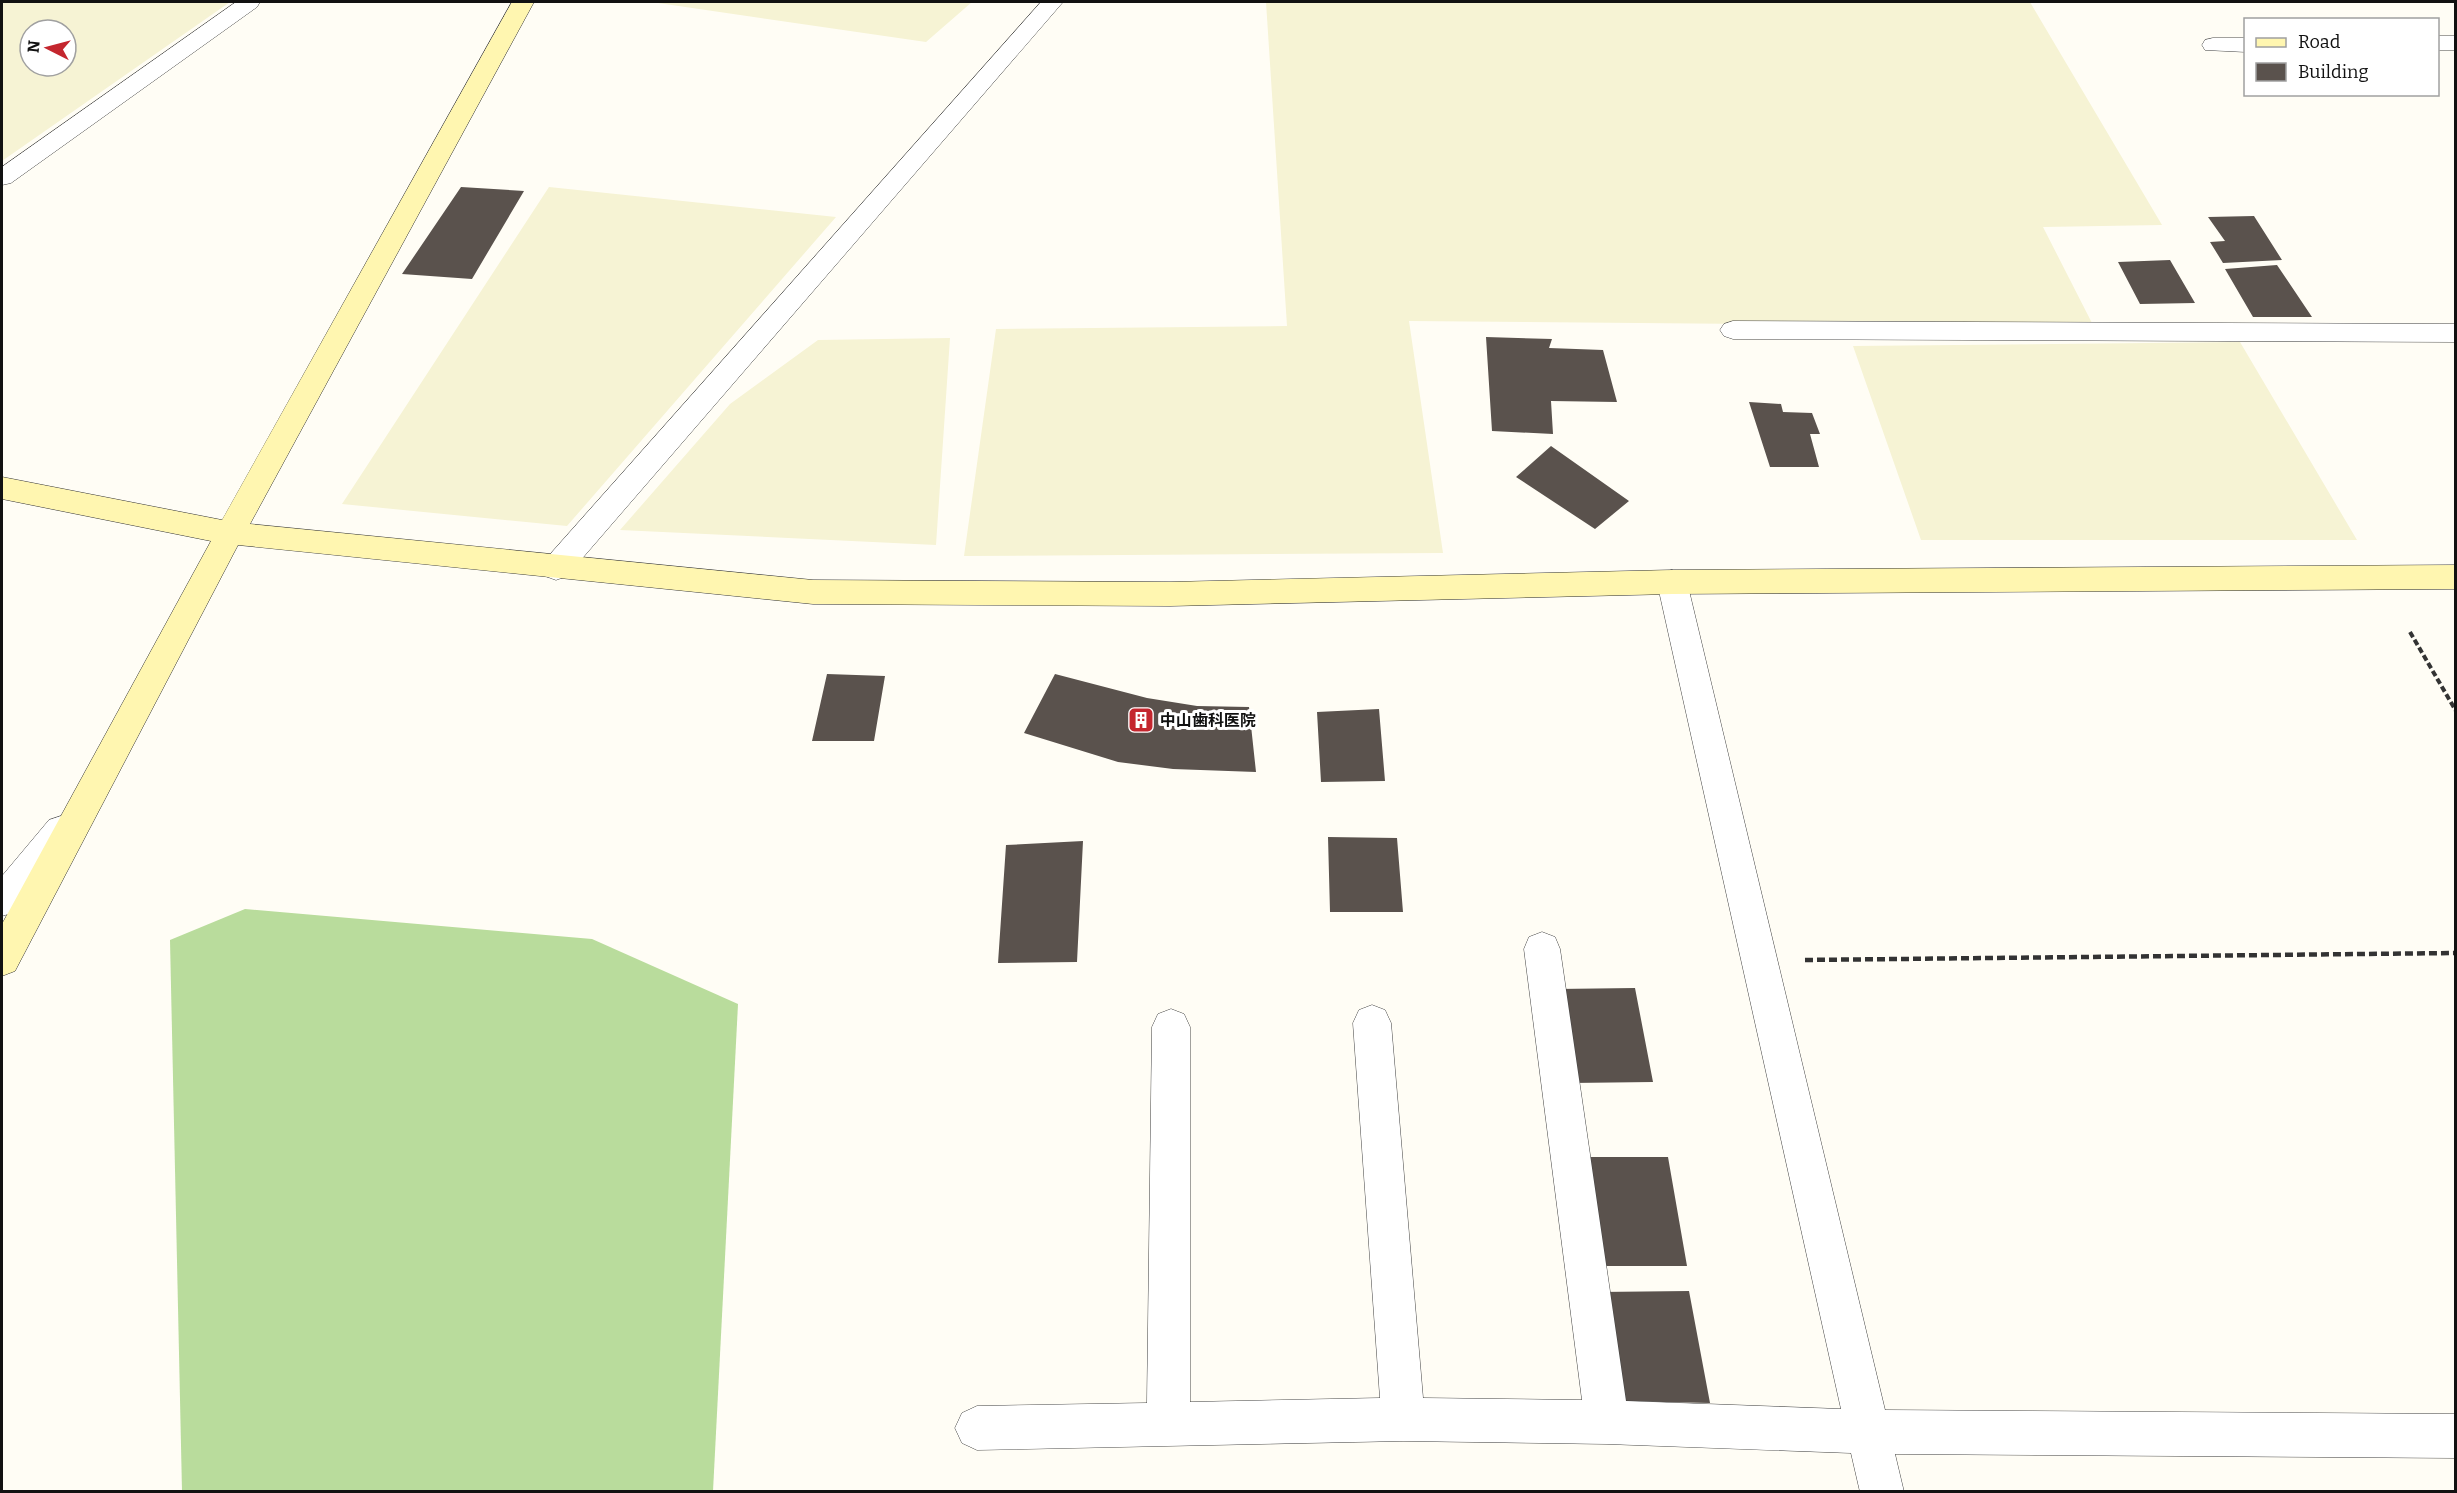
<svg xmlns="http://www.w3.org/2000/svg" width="2457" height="1493" font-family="Bitter,'Noto Sans JP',serif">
<rect width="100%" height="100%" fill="#fffdf5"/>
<path fill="#f6f3d4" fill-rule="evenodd" d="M2,2H230L2,161ZM30,30H66V66H30Z
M659,2H972L926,42L658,3Z
M1266,2H2030L2162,225L2043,227L2094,327L1409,321L1443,553L964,556L996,329L1287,326Z
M549,187L836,217L567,526L342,504Z
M950,338L936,545L620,530L730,404L818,340Z
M2240,342L2357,540H1921L1853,346Z"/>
<path fill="#b9dc9c" d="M245,909L592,939L738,1004L713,1491H182L170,940Z"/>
<path fill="#5a524d" d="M461,187L524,191L472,279L402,274Z
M2254,216L2282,260L2223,263L2210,242L2225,241L2208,217Z
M2170,260L2195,303L2140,304L2118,262Z
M2277,265L2312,317H2253L2225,269Z
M1486,337L1552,339L1549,348L1603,350L1617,402L1551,401L1553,434L1492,431Z
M1749,402L1781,404L1783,412L1812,413L1820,434H1810L1819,467H1770Z
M1551,446L1629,501L1595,529L1516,477Z
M827,674L885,676L874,741H812Z
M1055,674L1147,698L1197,706L1249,707L1256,772L1173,769L1118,762L1024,733Z
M1379,709L1385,781L1321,782L1317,712Z
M1328,837L1397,838L1403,912H1330Z
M1083,841L1077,962L998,963L1006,845Z
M1635,988L1653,1082L1571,1083L1557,989Z
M1586,1157H1668L1687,1266H1598Z
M1689,1291L1710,1403L1616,1401L1599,1292Z"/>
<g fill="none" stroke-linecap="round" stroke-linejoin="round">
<g stroke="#444" stroke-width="1">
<path id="street" d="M236,2H260L257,7L11,183L2,185V167Z
M1041,2H1063L567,576L556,580L545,576L541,568L545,560Z
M2438,36H2456V50H2438Z
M2213,38H2246V52L2205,50L2202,45L2205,40Z
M1733,321L2456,324V342L1733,339L1724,336L1720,330L1724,324Z
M1672,570L1683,574L1687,582L1885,1410L2456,1414V1458L1895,1454L1904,1492H1860L1851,1453L1607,1444L1403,1441L977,1450L962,1443L955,1428L962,1413L977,1406L1147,1403L1152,1027L1158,1014L1171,1009L1184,1014L1190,1027V1402L1380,1398L1353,1023L1359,1010L1372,1005L1385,1010L1391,1023L1423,1398L1582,1400L1524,949L1529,937L1542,932L1555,937L1560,949L1626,1401L1841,1409L1657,582L1661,574Z
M61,816L73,820L78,831C68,852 34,898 15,911C11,913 6,915 2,916V876L49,820Z"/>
</g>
<g stroke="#333" stroke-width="1">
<path id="secondary" d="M512,2H534L250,524L813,580L1170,582L1672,570L2456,565V589L1672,594L1170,606L813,604L238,545L15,971L2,976V924L211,541L2,499V477L222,520Z"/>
</g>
<path stroke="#333" stroke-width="4" stroke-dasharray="6 3" stroke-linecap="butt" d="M2410,632L2456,711"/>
<path stroke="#333" stroke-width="4.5" stroke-dasharray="8 4" stroke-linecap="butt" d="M1805,960L2456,953"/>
<use href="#street" fill="#fff" fill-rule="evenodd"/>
<use href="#secondary" fill="#fff6b0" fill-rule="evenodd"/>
</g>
<defs>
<g id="building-square" transform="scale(1.35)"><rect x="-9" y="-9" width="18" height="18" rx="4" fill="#c4262e" stroke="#fff"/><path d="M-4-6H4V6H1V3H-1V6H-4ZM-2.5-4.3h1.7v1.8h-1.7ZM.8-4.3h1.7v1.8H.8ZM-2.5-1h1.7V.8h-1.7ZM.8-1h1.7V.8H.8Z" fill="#fff"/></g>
</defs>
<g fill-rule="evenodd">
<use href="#building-square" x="1141" y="720"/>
</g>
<g text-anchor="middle" stroke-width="6" stroke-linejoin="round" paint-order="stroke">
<g font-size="16" font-weight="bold" fill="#111" stroke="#fff" text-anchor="start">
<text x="1160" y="726">中山歯科医院</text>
</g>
</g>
<rect width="2457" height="1493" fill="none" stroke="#111111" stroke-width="6"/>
<rect x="2244" y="18" width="195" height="78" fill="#ffffff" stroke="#a0a0a0" stroke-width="1.5"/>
<rect x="2256" y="38" width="30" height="9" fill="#fff6b0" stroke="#a0a0a0" stroke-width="1.5"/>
<text x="2298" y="48" font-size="18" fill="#111111">Road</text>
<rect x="2256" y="63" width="30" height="18" fill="#5a524d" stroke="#a0a0a0" stroke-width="1.5"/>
<text x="2298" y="78" font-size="18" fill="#111111">Building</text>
<g transform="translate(48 48) rotate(276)"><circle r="28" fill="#ffffff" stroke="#a0a0a0" stroke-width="1.5"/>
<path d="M0-4.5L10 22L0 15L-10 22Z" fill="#c4262e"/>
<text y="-9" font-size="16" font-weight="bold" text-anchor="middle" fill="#111111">N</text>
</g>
</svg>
